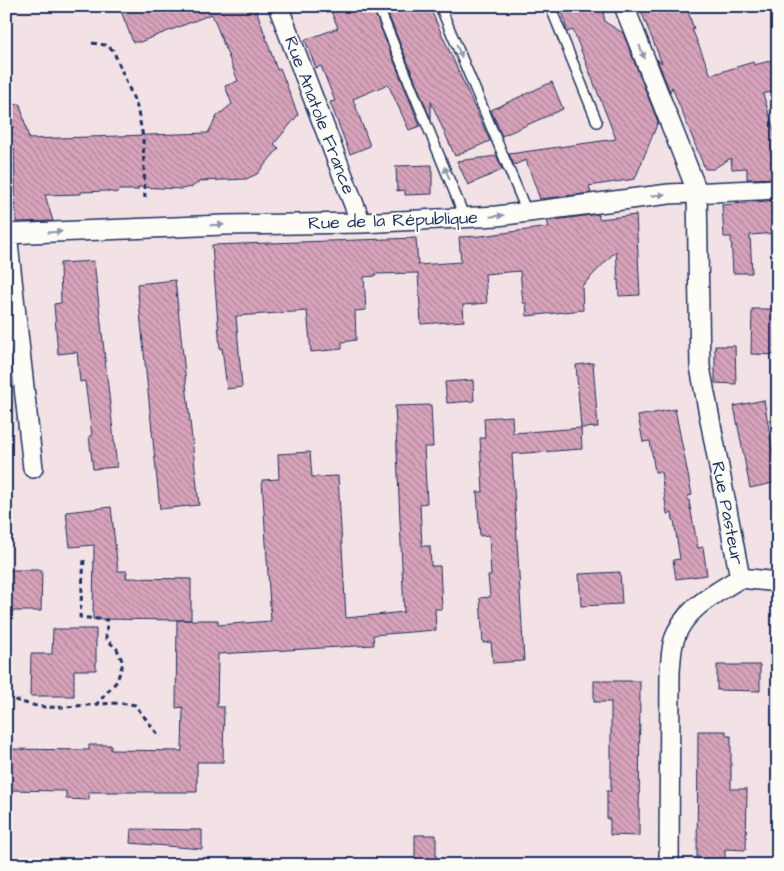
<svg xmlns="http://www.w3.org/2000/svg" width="784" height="871" font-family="'Architects Daughter',sans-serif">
<defs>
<pattern id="building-back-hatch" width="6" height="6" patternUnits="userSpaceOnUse" patternTransform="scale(1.25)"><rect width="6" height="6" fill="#d8a3ba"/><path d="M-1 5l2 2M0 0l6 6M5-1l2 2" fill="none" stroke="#ae859a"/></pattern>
</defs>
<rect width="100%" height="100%" fill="#f2e1e5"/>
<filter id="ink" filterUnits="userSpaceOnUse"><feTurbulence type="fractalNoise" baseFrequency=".02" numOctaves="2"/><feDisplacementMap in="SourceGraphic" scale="10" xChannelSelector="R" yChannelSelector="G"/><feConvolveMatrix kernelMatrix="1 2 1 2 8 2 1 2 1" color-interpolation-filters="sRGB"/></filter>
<g filter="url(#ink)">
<path fill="url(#building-back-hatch)" stroke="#1b2f5e" d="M119,6H255L277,70L280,68L298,115L274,144L279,148L257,174L246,179L200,181L192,187L181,189L138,187V190H119L116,193L107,191L81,192V194L45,195L53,221L16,222L14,149L6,150V129L13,128L12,105L20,104L29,139L208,133L217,116L232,104L225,86L238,81L212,14L140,42H133Z
M329,6H372L420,126L409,130L388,84L353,99L370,146L350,154L330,102L335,101L321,66L316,68L305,40L338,28Z
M385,6H429L490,141L455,156L431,102V120Z
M561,6H602L605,22L623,33L658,122L635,179L589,186L591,193L540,199L526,160L514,165L509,154L616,139L573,30L567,32Z
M639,6H686L694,29H692L711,75L753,62L754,65L778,59V90L763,94L778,143V178L747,179V168L732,169L731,158L713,169H705L672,87L670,92L657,59L662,63Z
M552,82L563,109L502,136L491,110Z
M497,156L502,170L468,185L457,161Z
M432,165V194L405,195V190L397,191L396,166Z
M778,200V233L750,235L752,273H733L731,237H724L722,205Z
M598,214L599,219L636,215L640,295L619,296L616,251L582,286L583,310L527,316L526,303H523L520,271L485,274L487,303L463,305L464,321L421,324L418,273L375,274V276L364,277L366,310L355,311L356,340L342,342V349L311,352L307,311L236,316L242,387L227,389L222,348L220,349L212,245L416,238L418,265L461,262L459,237L481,236L549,227L547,221Z
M94,261L117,467L93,469L89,436H92L85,381L80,382L77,352L58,354L54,304L61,303L60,263Z
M175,280L199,505L160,509L137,284Z
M752,309H778V355L751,354Z
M715,346H735L736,384L715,383Z
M593,363L598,427L581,428L576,365Z
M473,380L474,401L447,403L445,382Z
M764,400L778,482L750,488L734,406Z
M431,405L433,447H424L427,503L420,504L422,546H430L431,566H440L442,609H435L436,630L373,635L374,645L218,654L217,707H224L223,762H197V792H89V800L66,799V791L6,790V749L89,750V745H111V750L182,751L183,707L176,708L177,620H218V625L271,621L262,480L279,479L278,454L310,452L312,477L338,476L346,618L404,612L395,406Z
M675,409L692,495L688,496L698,548L703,547L707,575L676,579L673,560L680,559L674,520H673L672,513L667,514L661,472H655L650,441L643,442L638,416Z
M512,416L513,433L581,428L582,449L512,454L524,661L493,663L491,642L483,643L480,598L490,597L488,576H491L489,535L480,536L477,492H483L480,438H485L484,418Z
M111,507L118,571H127L126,578L191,579V620L93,619L94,545L70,547L66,512Z
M9,570H42L41,611H9Z
M620,572L622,604L581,606L579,574Z
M53,629H96V670H74V696H30L31,654H52Z
M717,665H760V691L717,690Z
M594,681H640L639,836L610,835V819H607V791H611V702H594Z
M698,731H726V736H731V789H747L746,850L725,849V865H697Z
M131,829L202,830V849L130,843Z
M415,835H436V865H415Z"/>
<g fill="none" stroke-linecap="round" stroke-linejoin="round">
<g stroke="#1b2f5e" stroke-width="12">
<path id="service" d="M378,6L465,218
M440,6L527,212
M550,6L597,122"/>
</g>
<g stroke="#1b2f5e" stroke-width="22">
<path id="minor" d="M278,6L361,223
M624,6L697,191L700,367L740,578C715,594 683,609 674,640C671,650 671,661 670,671L669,865
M6,234L223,225L361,223L497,216L669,194L778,189
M7,234L33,468
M740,578L778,582"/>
</g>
<path stroke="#1b2f5e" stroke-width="3" stroke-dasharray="5 4" stroke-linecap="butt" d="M92,43L105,45L113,50L137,107L143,137L145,200
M84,560L80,617L107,620L106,639L117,649L123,663L117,681L96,705
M6,697C16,700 26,704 37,706C69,711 103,699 135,705L160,737"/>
<use href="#service" stroke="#fdfcf7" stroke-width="9"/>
<use href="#minor" stroke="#fdfcf7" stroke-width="19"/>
</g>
<defs><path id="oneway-solid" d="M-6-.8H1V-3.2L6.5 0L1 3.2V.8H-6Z" transform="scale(1.25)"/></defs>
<g fill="#8c96aa">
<use href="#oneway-solid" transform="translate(459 51) rotate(67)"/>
<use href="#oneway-solid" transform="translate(642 52) rotate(69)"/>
<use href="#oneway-solid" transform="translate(447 173) rotate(-112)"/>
<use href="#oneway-solid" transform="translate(658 195) rotate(-7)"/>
<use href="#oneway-solid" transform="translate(497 216) rotate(-6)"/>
<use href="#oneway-solid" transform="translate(217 225) rotate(-2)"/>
<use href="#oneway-solid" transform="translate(55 232) rotate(-3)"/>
</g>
</g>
<g text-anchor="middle" stroke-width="4" stroke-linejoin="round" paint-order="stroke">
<g font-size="18" fill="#1b2f5e" stroke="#fdfcf7">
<text transform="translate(320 115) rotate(69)" y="6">Rue Anatole France</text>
<text transform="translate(393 220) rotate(-2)" y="6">Rue de la République</text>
<text transform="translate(728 513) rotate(79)" y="6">Rue Pasteur</text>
</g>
</g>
<rect width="784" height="871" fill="none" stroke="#fdfcf7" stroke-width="25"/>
<rect x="12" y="12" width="759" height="846" fill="none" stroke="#1b2f5e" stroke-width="2" filter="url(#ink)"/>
</svg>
